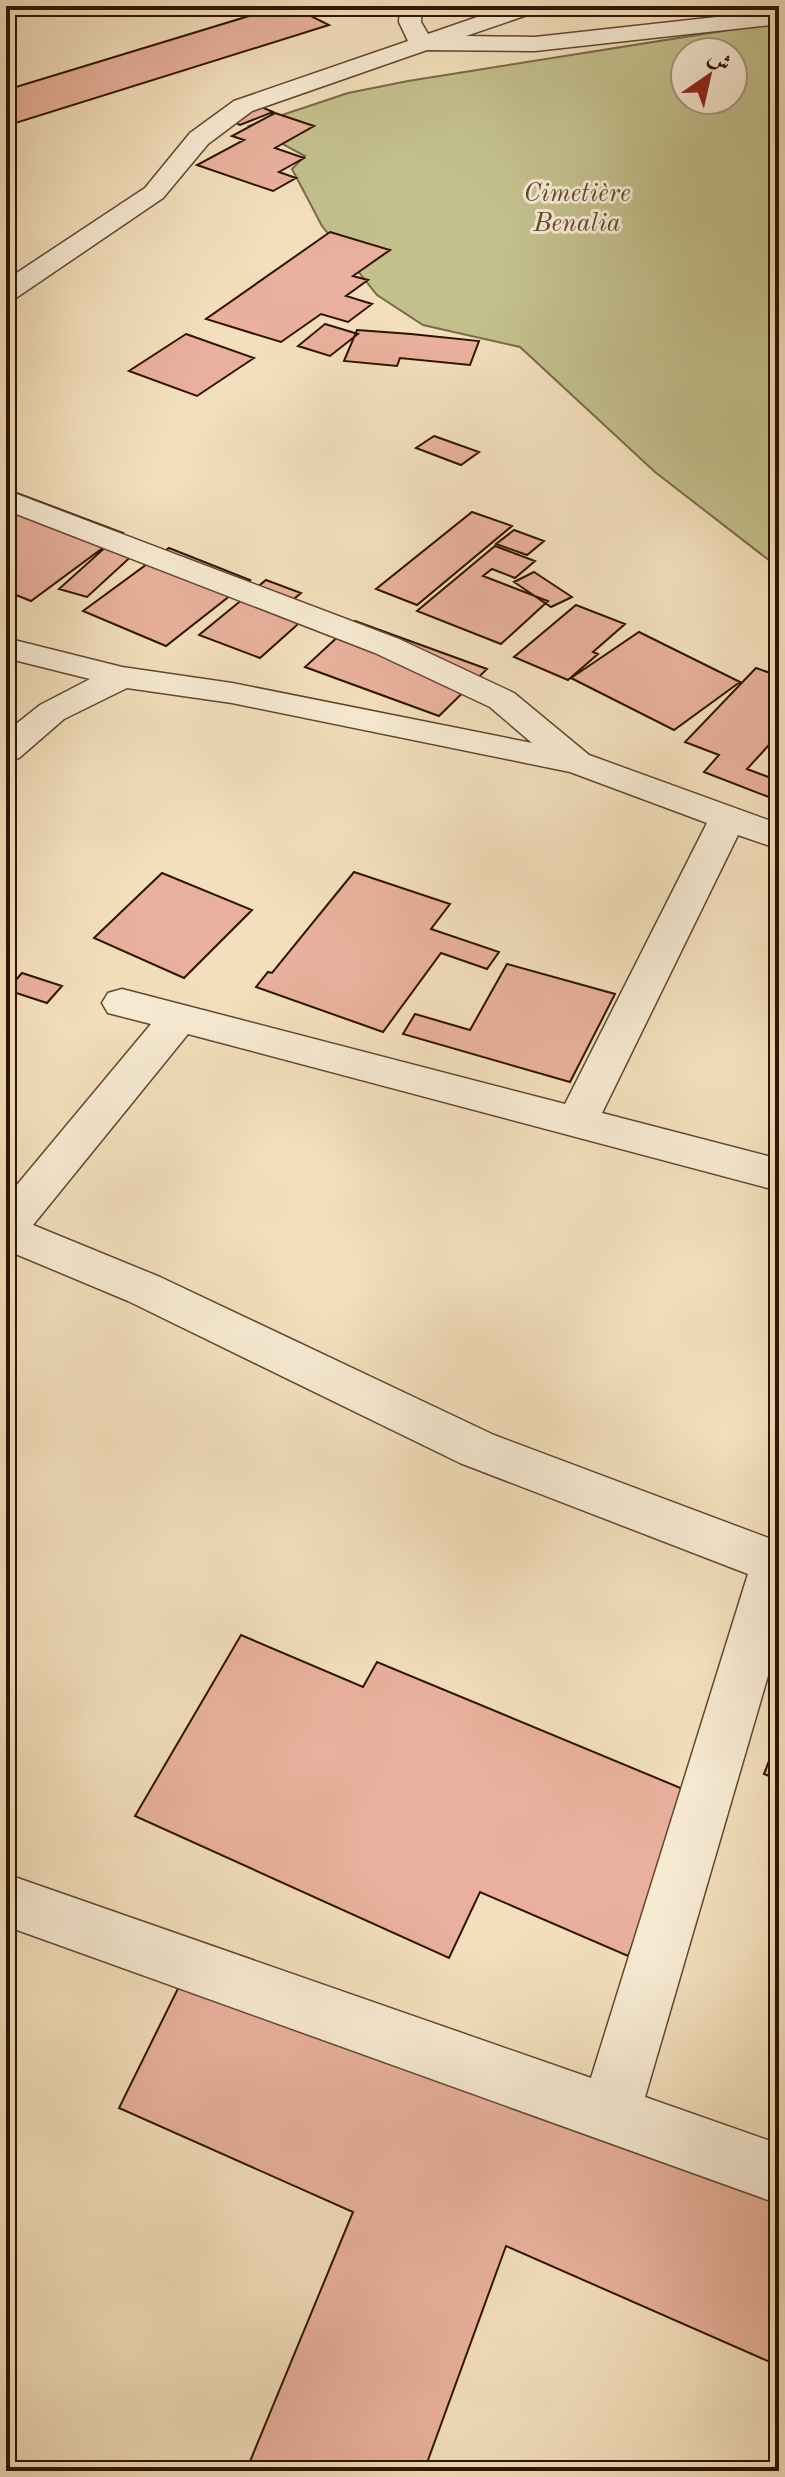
<svg xmlns="http://www.w3.org/2000/svg" width="785" height="2477" font-family="'Old Standard TT',Amiri,serif">
<rect width="100%" height="100%" fill="#f3dfbc"/>
<filter id="stains"><feTurbulence type="fractalNoise" baseFrequency=".0025" numOctaves="4"/><feColorMatrix values="0 0 0 0 .2 0 0 0 0 .09 0 0 0 0 .02 0 0 0 .5 -.17"/></filter>
<radialGradient id="worn" r=".72"><stop offset=".6" stop-color="#630" stop-opacity="0"/><stop offset="1" stop-color="#630" stop-opacity=".3"/></radialGradient>
<path fill="#c3c08c" stroke="#7a6a46" stroke-width="2" fill-rule="evenodd" d="M779,22V568L655,472L520,347L423,325L377,295L322,226L292,169L305,156L249,126L348,93L408,81ZM685,52H733V100H685Z"/>
<path fill="#e9b19d" stroke="#301400" stroke-width="2" d="M282,6H291L329,25L6,126V90Z
M259,106L273,112L240,125L227,119Z
M275,113L314,126L275,148L304,158L279,172L296,178L273,191L197,165L244,140L232,136Z
M330,232L390,250L353,276L368,280L346,296L372,304L348,322L321,314L281,342L206,319Z
M325,324L358,334L330,356L298,346Z
M357,330L411,334L479,341L470,365L400,358L397,366L344,361Z
M186,334L254,358L197,396L129,371Z
M434,436L479,452L461,465L416,448Z
M6,489L123,533L31,601L6,591Z
M472,512L512,526L417,605L376,589Z
M514,530L544,541L527,555L496,544Z
M109,544L136,552L87,597L59,589Z
M495,546L535,561L515,578L492,569L483,576L548,601L501,644L417,611Z
M169,548L250,580L166,646L83,611Z
M534,572L572,597L551,607L514,582Z
M266,580L301,593L282,609L306,617L260,658L199,635Z
M576,605L625,624L593,652L598,654L568,680L514,657Z
M355,621L487,669L439,716L305,667Z
M639,632L740,682L674,730L571,678Z
M756,668L779,676V734L747,769L779,781V801L704,772L719,755L685,742Z
M354,872L450,904L431,929L499,952L487,969L441,953L383,1032L256,987L268,972L272,973Z
M162,873L252,910L184,978L94,938Z
M507,964L615,994L570,1082L403,1034L415,1014L470,1030Z
M22,973L62,986L47,1003L7,990Z
M241,1635L363,1687L377,1662L695,1794L628,1956L480,1892L449,1958L135,1816Z
M779,1735V1780L764,1774Z
M197,1950L779,2193V2366L506,2246L424,2471H246L353,2212L119,2108Z"/>
<g fill="none" stroke-linecap="round" stroke-linejoin="round">
<g stroke="#61472f" stroke-width="3">
<path id="minor" d="M6,6H18L14,12L6,14Z
M400,6H422L421,22L428,34L509,6H542L539,11L466,36L535,37L779,10V24L535,51L427,50L252,111L208,144L163,198L16,298L6,300V280L145,188L190,133L234,101L408,41L399,22Z
M6,490L399,639L514,693L589,755L779,824V849L738,835L602,1113L779,1159V1191L188,1034L33,1225L160,1277L494,1435L779,1542V1638L645,2097L779,2144V2204L6,1926V1874L591,2078L748,1574L460,1463L128,1301L6,1250V1198L151,1024L108,1013L102,1003L108,993L122,989L565,1104L707,823L570,772L232,703L127,688L64,719L19,758L6,761V732L40,705L90,679L6,658V638L122,667L232,683L532,743L490,707L375,653L6,510Z"/>
</g>
<use href="#minor" fill="#f7ead3" fill-rule="evenodd"/>
</g>
<g text-anchor="middle" stroke-width="6" stroke-linejoin="round" paint-order="stroke">
<g font-size="26" font-style="italic" fill="#5c482a" stroke="#f7ead3">
<text x="577" y="201">Cimetière<tspan x="577" dy="30">Benalia</tspan></text>
</g>
</g>
<rect width="785" height="2477" fill="none" stroke="#f3dfbc" stroke-width="32"/>
<rect x="8" y="8" width="769" height="2461" fill="none" stroke="#301400" stroke-width="4"/>
<rect x="16" y="16" width="753" height="2445" fill="none" stroke="#301400" stroke-width="2"/>
<g transform="translate(709 76) rotate(34)"><circle r="38" fill="#f7ead3" stroke="#a7947f" stroke-width="2"/>
<path d="M0-6L14 30L0 20L-14 30Z" fill="#8f2418"/>
<text y="-12" font-size="22" font-weight="bold" text-anchor="middle" fill="#301400">ش</text>
</g>
<rect width="100%" height="100%" filter="url(#stains)"/>
<rect width="100%" height="100%" fill="url(#worn)"/>
</svg>
